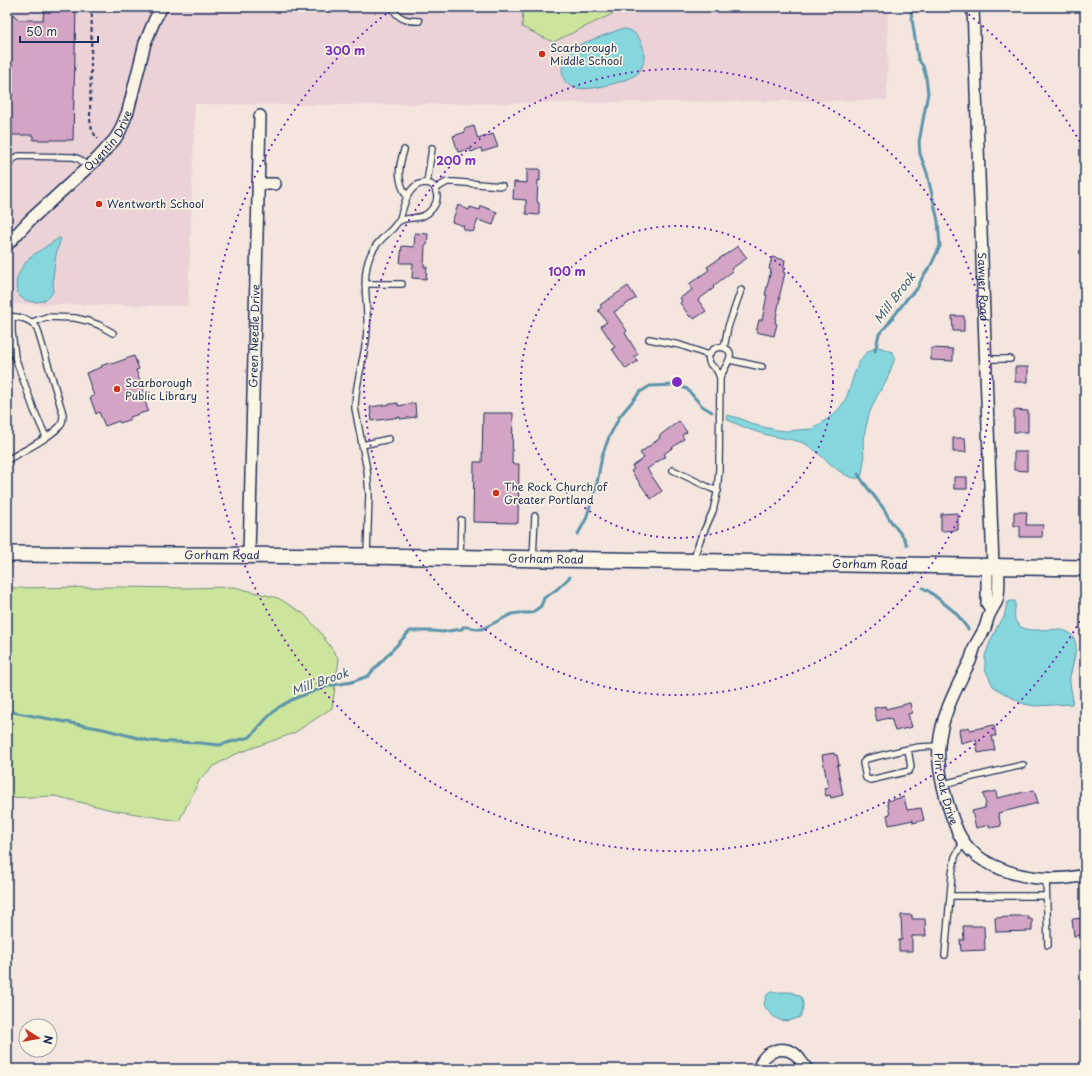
<svg xmlns="http://www.w3.org/2000/svg" width="1092" height="1076" font-family="'Playpen Sans',sans-serif">
<rect width="100%" height="100%" fill="#f4e5de"/>
<filter id="ink" filterUnits="userSpaceOnUse"><feTurbulence type="fractalNoise" baseFrequency=".025" numOctaves="2"/><feDisplacementMap in="SourceGraphic" scale="8" xChannelSelector="R" yChannelSelector="G"/><feConvolveMatrix kernelMatrix="1 2 1 2 8 2 1 2 1" color-interpolation-filters="sRGB"/></filter>
<g filter="url(#ink)">
<path fill="#ead2d6" d="M7,7H888L887,100L318,105L195,104L188,306L7,304Z"/>
<path fill="#cce59c" stroke="#748a7d" d="M523,7H627L553,42L522,27Z
M119,587L184,588L234,587L278,598L304,614L320,632L339,659L332,708L294,733L233,755L214,766L200,779L179,821L112,810L55,796L7,798V588Z"/>
<path fill="#86d7dd" stroke="#5b94aa" d="M621,29C642,27 651,59 638,73C628,82 581,94 570,86C566,83 564,80 563,76C559,61 569,51 581,44Z
M59,238H60L61,239C60,243 58,246 57,250C55,259 54,269 53,278C53,284 55,291 50,296C43,305 20,304 17,291C14,280 20,270 26,262C35,252 48,246 59,238Z
M879,347L892,352L894,354L895,358L886,382L877,396L869,414L863,440L864,460L862,474L860,478C843,481 823,455 809,446C798,439 782,439 768,435C754,432 741,426 728,420L727,415L739,418L755,425L776,430L786,431L811,429L814,428C825,420 837,414 844,402C854,385 854,351 879,347Z
M1010,601H1015C1016,608 1013,616 1016,622C1028,642 1073,614 1076,646C1076,652 1072,670 1070,676C1069,686 1074,696 1072,704L1035,706L1024,704L998,690L993,686L985,669V656L990,642L997,627L1004,617L1007,603Z
M771,992H791L800,996C805,1002 803,1011 800,1017C783,1025 773,1020 764,1005C765,999 766,994 771,992Z"/>
<g fill="none" stroke-linecap="round" stroke-linejoin="round">
<path stroke="#5b94aa" stroke-width="3" d="M875,351L879,334L888,324L909,296L917,289L922,278L931,265L940,246L938,221L927,173L920,154L919,142L928,93L926,77L923,66L918,59L911,12L912,7
M858,474L864,483L884,509L890,520L904,538L907,545
M578,534L586,519L597,483L602,456L609,437L620,416L640,392L650,386L676,385L687,389L702,406L712,412
M923,588L930,592L956,613L968,629
M7,711L103,729L150,741L200,743L219,745L250,737L267,718L279,707L293,699L328,686L352,682L368,676L410,631H433L442,632L462,629L463,627C470,626 475,630 482,629L512,614L519,613H531L537,609L541,606L544,598L556,590L570,577"/>
</g>
<path fill="#d4a4c4" stroke="#1b2f5e" d="M44,7H76L73,140H33V135H7V14H13L19,20H43Z
M474,126L478,139L493,134L498,147L482,152L481,148L471,152L470,149L458,152L453,136L465,132L464,129Z
M527,169H540V181L538,180L537,202L539,203V215L526,214V200L513,199L514,182L527,183Z
M458,205L469,210L470,207L480,210L481,206L497,212L493,225L478,220L473,232L463,229L464,226L452,222Z
M415,233L428,234L427,245H425L424,267H427L426,279L412,278L413,263H400L402,246L414,247Z
M738,246L747,258L731,269L733,271L713,286L714,288L698,300L706,311L694,319L692,316L690,317L680,303L682,301L680,298L692,290L689,284L709,270L707,267Z
M772,257L785,260L783,272L785,273L779,298H780L775,323L777,324L774,336L756,332L759,320H762L767,295H765L771,270L769,269Z
M628,286L636,298L614,312L627,331L625,333L638,354L634,357L638,361L626,369L612,349L615,347L601,326L607,322L598,310L602,307L600,305Z
M952,316H964V331H953Z
M931,348L953,349V361L931,360Z
M134,356L139,369L136,370L146,397H144L148,411L130,417L131,419L120,423L119,421L105,426L99,412L96,414L90,397L94,396L86,373L102,367L101,366L111,362L112,364Z
M1015,367H1028V382H1015Z
M398,403V406L415,403L416,417L400,419V417L372,421L370,407Z
M1014,410L1028,411V432H1014Z
M483,413H513L512,464H519L518,523L473,522L474,462H482Z
M679,421L687,432L682,435L684,439L664,454L666,456L647,469L662,491L651,499L631,471L634,469L632,466L644,458L640,453L660,438L659,436Z
M953,438H965L966,452H953Z
M1014,452H1027V471L1014,470Z
M954,477H967V489H954Z
M1014,512H1027L1026,525H1043L1042,537H1020V526H1014Z
M958,513V530L941,531V514Z
M910,703L912,713L908,714L912,727L895,731L891,718L888,719V718L877,721L874,708L885,706L886,709Z
M994,725L996,736H992L995,750L978,753L976,740L972,741V740L961,743L959,730L969,727L970,730Z
M834,753V755H837L839,765H837L843,795L831,798L830,795L826,796L824,788L828,787L822,755Z
M1034,790L1038,803L998,813L1001,826L990,828V825L976,828L972,811L985,808V805L986,804L983,794L996,791L997,798Z
M904,797L907,810L921,808L924,820L913,823V820L889,825L887,815L890,814L887,801Z
M901,915H912V919H925L926,936H912V951H899V940H902Z
M1010,916H1028V919H1032V931L996,932L995,918L1010,917Z
M1085,918V935L1074,936L1072,919Z
M963,926H984L985,950L961,951L960,940H964Z"/>
<g fill="none" stroke-linecap="round" stroke-linejoin="round">
<g stroke="#1b2f5e" stroke-width="8">
<path id="service" d="M392,7C398,19 406,21 419,21
M404,150C398,168 397,180 407,197
M7,170C9,162 13,157 20,156L73,157L79,159L89,167
M427,183L432,148
M435,189L447,182H454L502,186
M365,284H402
M7,316C20,318 29,317 37,328L63,414C63,418 63,422 60,426C48,439 23,451 7,460
M12,317V332L15,357L34,410L46,437
M32,322L47,317L75,318L88,321L99,325L113,333
M649,339L680,345L709,355
M719,347C742,349 723,368 720,378C719,375 718,372 716,369C714,368 712,366 711,365C705,357 711,349 719,347Z
M724,348L728,327L741,290
M986,359H1010
M730,360L762,367
M362,445L389,439
M673,470L710,488L718,491
M367,556L369,494L367,470L355,408C355,381 366,356 367,330C369,302 358,271 375,247C379,241 385,236 390,231C393,229 395,225 398,222C407,215 421,222 431,210C435,206 437,201 437,196C436,192 436,187 432,185C430,183 427,183 424,183C406,185 404,208 399,221
M460,558L461,520
M533,558L535,516
M693,560L700,540L713,511L717,493L719,469L720,378
M908,749L911,767L909,771L870,780L866,778L863,763L866,759L908,749L919,747L939,746
M943,784L1023,765
M1046,878L1048,945
M950,896H1046
M945,955L952,874L955,857L958,851L964,843"/>
</g>
<g stroke="#1b2f5e" stroke-width="14">
<g id="minor">
<path id="s1" d="M973,7L993,567"/>
<path d="M258,184H275"/>
<path id="s2" d="M7,245L16,235L30,220L99,157L115,139L120,131L128,111L145,43L155,19L162,7"/>
<path id="s3" d="M249,555L260,116"/>
<path d="M987,567V603L991,611"/>
<path id="s4" d="M999,567C998,577 1000,590 997,600C996,604 993,607 991,611C988,616 987,622 985,628C982,634 978,640 975,646C973,651 972,656 970,661C957,687 941,715 939,746C937,766 943,788 949,808C956,830 962,847 983,860C1013,878 1051,883 1085,875"/>
<path d="M759,1069C762,1052 782,1044 795,1054C800,1058 803,1065 807,1069"/>
</g>
</g>
<g stroke="#1b2f5e" stroke-width="18">
<g id="secondary">
<path id="s5" d="M7,554L366,556L1085,568"/>
</g>
</g>
<path stroke="#1b2f5e" stroke-width="2" stroke-dasharray="4 3" stroke-linecap="butt" d="M92,7L90,116C90,125 92,132 98,139"/>
<use href="#service" stroke="#fcf5e5" stroke-width="5.5"/>
<use href="#minor" stroke="#fcf5e5" stroke-width="11"/>
<use href="#secondary" stroke="#fcf5e5" stroke-width="15"/>
</g>
</g>
<g fill="none" stroke="#7b2cbf" stroke-width="2" stroke-dasharray="2 4">
<circle cx="677" cy="382" r="156"/>
<circle cx="677" cy="382" r="313"/>
<path d="M1083 616A469 469 0 1 1 395 7M959 7A469 469 0 0 1 1083 147"/>
</g>
<g fill="#c8321e" stroke="#fcf5e5" stroke-width="1.5">
<circle cx="542" cy="54" r="4"/>
<circle cx="99" cy="204" r="4"/>
<circle cx="117" cy="389" r="4"/>
<circle cx="496" cy="493" r="4"/>
</g>
<g text-anchor="middle" stroke-width="3.5" stroke-linejoin="round" paint-order="stroke">
<g font-size="11" fill="#1b2f5e" stroke="#fcf5e5" text-anchor="start">
<text x="550" y="52">Scarborough<tspan x="550" dy="13">Middle School</tspan></text>
<text x="107" y="208">Wentworth School</text>
<text x="125" y="387">Scarborough<tspan x="125" dy="13">Public Library</tspan></text>
<text x="504" y="491">The Rock Church of<tspan x="504" dy="13">Greater Portland</tspan></text>
</g>
<g font-size="11" fill="#1b2f5e" stroke="#fcf5e5">
<text dy="4" stroke="none"><textPath href="#s2" startOffset="146">Quentin Drive</textPath></text>
<text dy="4" stroke="none"><textPath href="#s1" startOffset="280">Sawyer Road</textPath></text>
<text dy="4" stroke="none"><textPath href="#s3" startOffset="219">Green Needle Drive</textPath></text>
<text dy="4" stroke="none"><textPath href="#s5" startOffset="215">Gorham Road</textPath></text>
<text dy="4" stroke="none"><textPath href="#s5" startOffset="539">Gorham Road</textPath></text>
<text dy="4" stroke="none"><textPath href="#s5" startOffset="863">Gorham Road</textPath></text>
<text dy="4" stroke="none"><textPath href="#s4" startOffset="235">Pin Oak Drive</textPath></text>
</g>
<g font-size="12" font-style="italic" fill="#36597e" stroke="#fcf5e5">
<text transform="translate(895 298) rotate(-53)" y="4">Mill Brook</text>
<text transform="translate(320 682) rotate(-19)" y="4">Mill Brook</text>
</g>
</g>
<circle cx="677" cy="382" r="6" fill="#7b2cbf" stroke="#fcf5e5" stroke-width="2"/>
<g font-size="12" text-anchor="middle" font-weight="bold" fill="#7b2cbf" stroke="#fcf5e5" stroke-width="3.5" stroke-linejoin="round" paint-order="stroke">
<text x="345" y="55">300 m</text>
<text x="456" y="165">200 m</text>
<text x="567" y="276">100 m</text>
</g>
<rect width="1092" height="1076" fill="none" stroke="#fcf5e5" stroke-width="24"/>
<rect x="12" y="12" width="1068" height="1052" fill="none" stroke="#1b2f5e" stroke-width="1.5" filter="url(#ink)"/>
<g transform="translate(38 1038) rotate(101)"><circle r="19" fill="#fcf5e5" stroke="#a2a6af"/>
<path d="M0-3L7 15L0 10L-7 15Z" fill="#c8321e"/>
<text y="-6" font-size="11" font-weight="bold" text-anchor="middle" fill="#1b2f5e">N</text>
</g>
<path d="M20 36v6h78v-6" fill="none" stroke="#1b2f5e" stroke-width="2"/>
<text x="26" y="36" font-size="12" fill="#1b2f5e" stroke="#fcf5e5" stroke-width="3" paint-order="stroke">50 m</text>
</svg>
